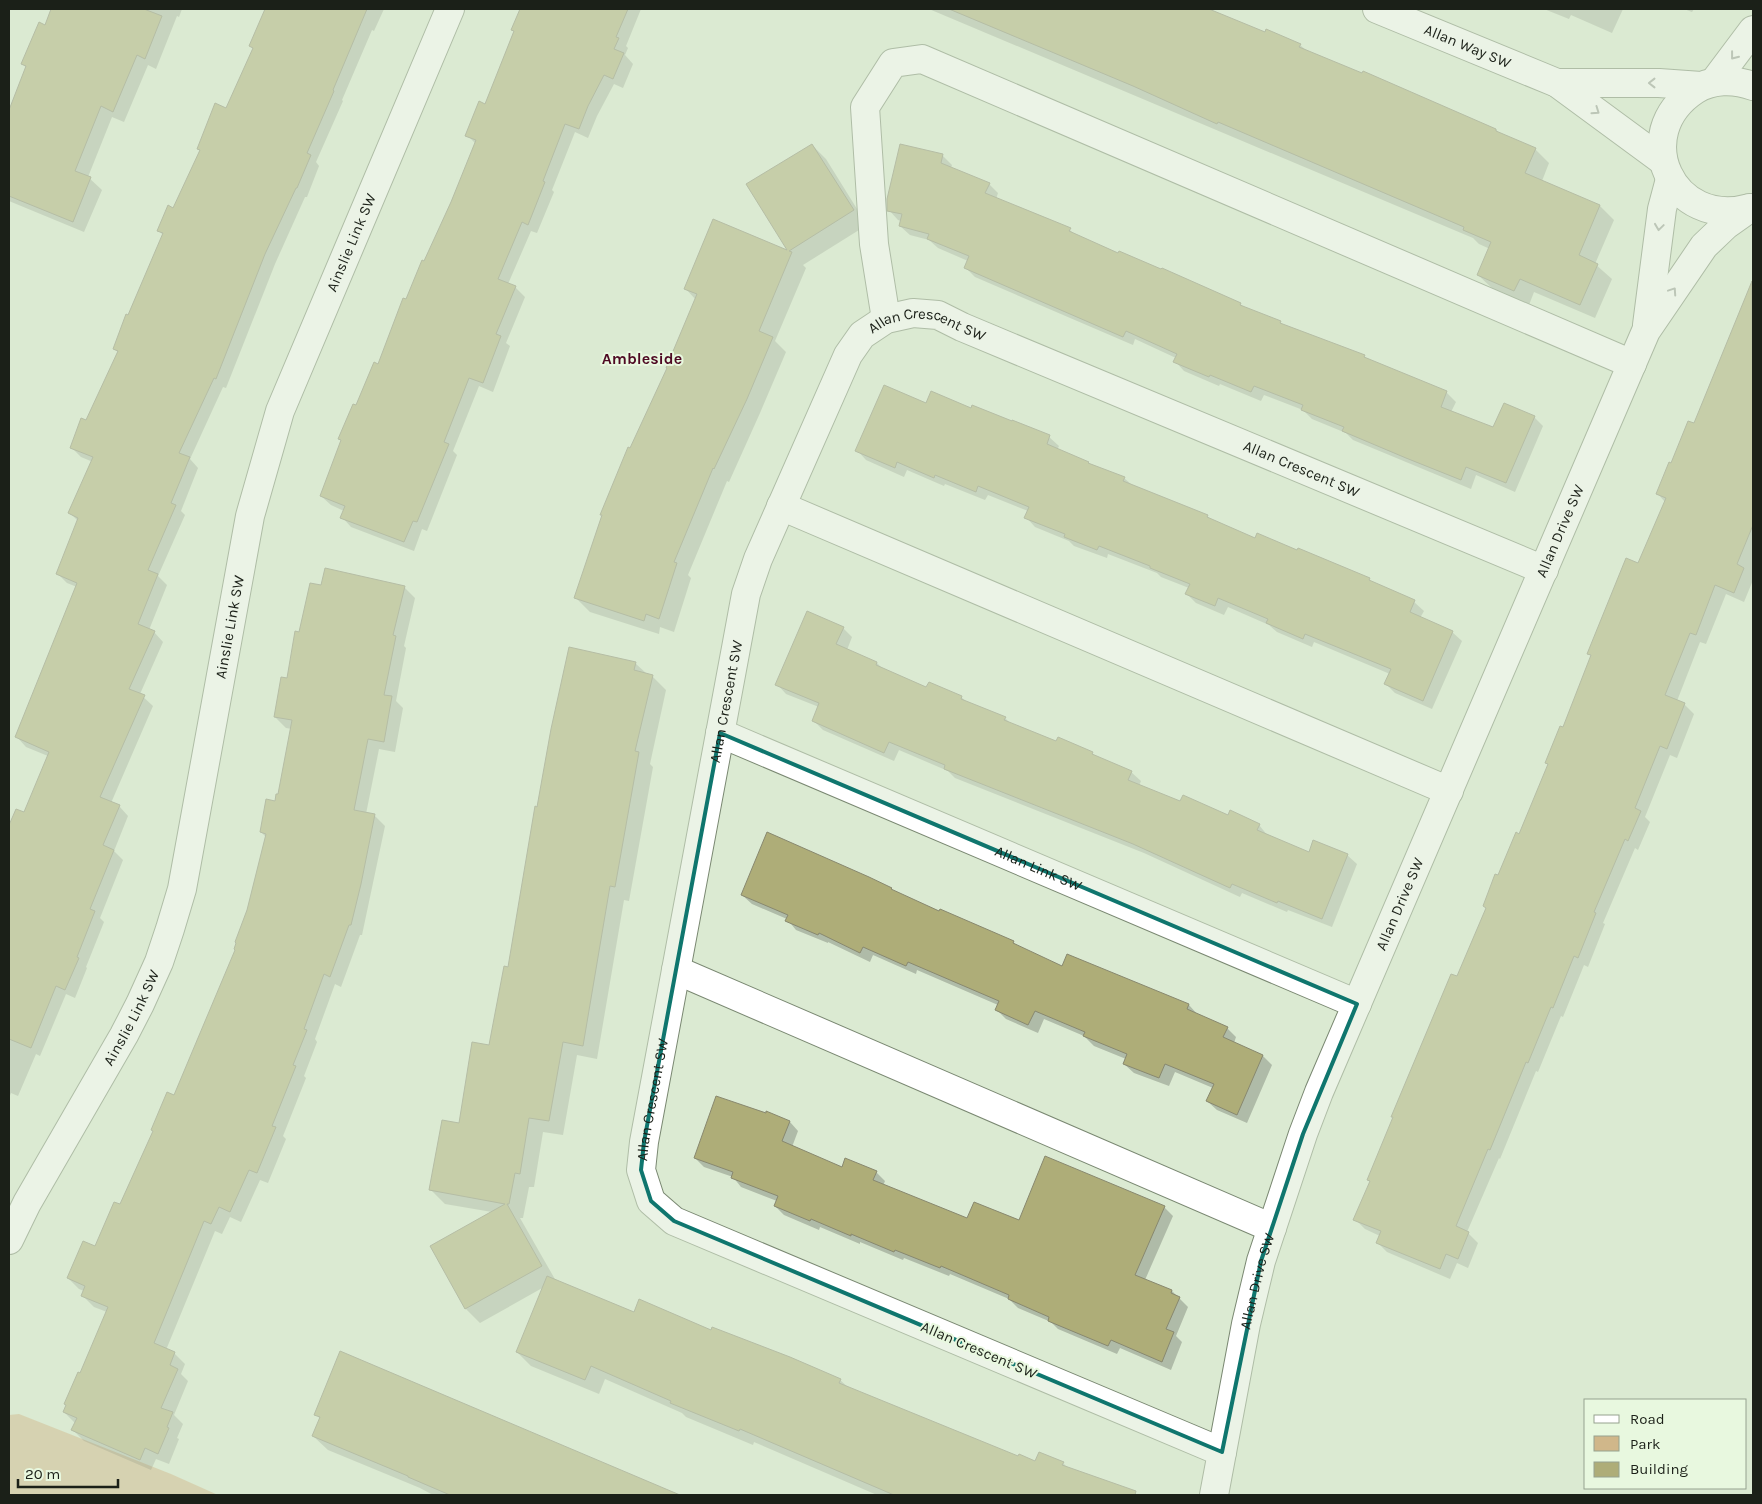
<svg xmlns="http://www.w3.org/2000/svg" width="1762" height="1504" font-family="Karla,sans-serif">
<rect width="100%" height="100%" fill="#dbead2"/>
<path fill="#d0b78a" d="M19,1414L171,1474L218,1495H9V1415Z"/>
<path fill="#0003" d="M53,9H182L179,17L177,16L156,69L148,65L124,122L112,117L88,177L102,190L84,232L9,201V113L27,68L22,64L46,26Z
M266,9H384L374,31L372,30L342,100L343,101L316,162L319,166L307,197H305L275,264L226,388L223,387L190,459L198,468L181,511L185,515L158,576L167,585L149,630L154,632L163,642L140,694L153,706L111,803L119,806L128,816L114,851L123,860L100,918L104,922L86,967L87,968L75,998L66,994L40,1056L36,1054L18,1096L11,1093L9,1098V874L14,861V846L9,841V829L16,810L25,814L48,756L26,747L17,737L77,587L67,583L57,573L78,521L70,513L93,462L81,457L71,447L87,421L118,352L114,349L163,235L158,230L174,209L201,151L198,148L227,110L254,49L251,46Z
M522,9H641L626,46L628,48L625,55L633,64L623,88L614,84L597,116L588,138L575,132L552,190L554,192L537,233L531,231L508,284L515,287L525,297L506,343L510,346L493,392L479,386L453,451L457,455L427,531L422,529L414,551L351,527L342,517L344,511L331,505L321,496L357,407L379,365L425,262L476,144L467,135L486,105Z
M929,9H1206L1266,34L1300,45L1307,51L1496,130L1500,134L1535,149L1549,163L1542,181L1600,206L1614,220L1595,264L1612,279L1595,318L1534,292L1529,305L1493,289L1478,275L1490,249L1479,244L1473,238Z
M1544,9H1623L1612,33L1571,15L1569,19Z
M1684,9H1694L1692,12Z
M812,145L826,159L867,225L803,265L806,268L775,341L786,352L760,413L729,482L727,481L688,575L691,578L674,632L660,627L659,634L590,612L576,598L631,450L669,368L696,300L685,288L790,253L748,185Z
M942,155L952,165L951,168L989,184L998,193L996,199L1070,230L1075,235L1119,254L1240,304L1244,307L1280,322L1283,325L1364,356L1368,360L1446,392L1456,402L1451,412L1494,429L1534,417L1543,426L1515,492L1476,475L1471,489L1353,440L1346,433L1312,419L1303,410L1264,395L1261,401L1220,384L1219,386L1184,371L1175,361L1176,358L1135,339L1133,345L975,277L965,267L968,261L938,248L929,240L910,235L900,226L901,221L898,220L889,210Z
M1753,331V580L1744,602L1726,594L1706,644L1700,642L1677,701L1684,704L1694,714L1677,758L1670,755L1645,817L1650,822L1638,850L1635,848L1603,923L1605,924L1588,967L1584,965L1563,1017L1561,1016L1538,1072L1536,1071L1500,1159L1499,1158L1467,1232L1478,1243L1468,1268L1457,1263L1450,1279L1387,1252L1377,1242L1380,1236L1365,1229L1355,1219L1371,1182L1368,1179L1458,978L1499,877L1520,835L1549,765L1546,763L1563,729L1592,656L1589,653L1639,564L1665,502L1658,494L1672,465L1694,424Z
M926,405L971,410L1049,437L1059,446L1057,450L1124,478L1132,485L1207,516L1212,521L1255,539L1369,579L1373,584L1414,602L1424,611L1420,618L1452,632L1462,641L1432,709L1395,693L1386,684L1390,674L1314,642L1312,647L1277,632L1269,625L1228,607L1224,615L1196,603L1187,594L1189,588L1161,577L1157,573L1108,554L1107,558L1074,546L1069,541L1035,527L1026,517L1028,511L988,495L985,500L945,484L944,486L907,470L904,477L866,460L857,450Z
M322,587H404L415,598L404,646L406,648L396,701L403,708L395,752L379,749L366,814L374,815L385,826L362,935H360L341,987L335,984L315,1039L317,1042L304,1076L306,1078L283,1136L286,1139L268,1183L260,1180L241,1222L230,1217L222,1234L215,1231L166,1350L174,1353L185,1364L181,1374L188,1381L174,1415L183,1424L177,1438L179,1439L169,1464L156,1459L151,1470L84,1441L73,1430L75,1423L64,1412L107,1312L94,1307L83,1296L84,1291L79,1289L68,1278L96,1248L120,1206L174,1096L237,950L248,910L266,837L261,832L279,796L292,729L286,728L275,717L288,679L300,633Z
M843,628L852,637L847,650L877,663L884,670L927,689L961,697L967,702L1005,718L1011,724L1057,742L1092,753L1096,757L1131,772L1141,781L1139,786L1181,803L1259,825L1268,836L1309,853L1347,855L1357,864L1332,927L1288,910L1287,912L1242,893L1240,897L1144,853L955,778L948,771L899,750L894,761L823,730L813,720L819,707L786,694L777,684Z
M635,663L647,674L652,676L666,690L650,764L653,767L629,901L624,900L597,1059L577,1055L563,1135L543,1132L534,1187H529L523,1218H520L556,1281L635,1313L712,1332L840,1380L850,1389L1018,1458L1036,1462L1063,1463L1069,1469L1132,1495H877L754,1442L753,1445L686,1417L682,1413L605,1379L599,1394L531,1366L517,1352L544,1287L480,1323L466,1309L432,1246L492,1212L445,1204L430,1189L460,1124L490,1046L509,969L538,808Z
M894,892L1013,942L1017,946L1063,967L1068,956L1189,1005L1198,1015L1227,1028L1236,1037L1234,1043L1263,1056L1272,1065L1247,1123L1217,1110L1207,1101L1213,1088L1175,1072L1169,1086L1134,1073L1124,1064L1126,1059L1094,1046L1084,1036L1044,1019L1038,1033L1006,1019L996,1009L998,1005L917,970L916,974L873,955L870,962L828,942V943L796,930L787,919L752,904L742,895Z
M790,1122L798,1131L792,1147L843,1168L876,1172L885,1181L883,1186L968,1220L1019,1222L1164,1207L1173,1216L1145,1280L1172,1291L1188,1307L1176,1336L1182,1342L1171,1370L1120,1348L1117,1354L1058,1329L1051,1322L1018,1308L1009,1299L950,1274L949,1276L904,1258L903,1260L860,1242V1244L820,1227L819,1230L784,1215L775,1206L777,1201L741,1187L733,1177L704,1167L695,1158Z
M316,1414L656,1486L665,1495H433L420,1488L328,1450L313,1436L320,1419Z"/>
<path fill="#aead78" stroke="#88886f" d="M51,9H144L162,16L145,59L137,55L113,112L101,106L75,171L91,177L73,222L9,196V110L26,66L21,64L39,22L45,25Z
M265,9H367L333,90L334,91L307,153L311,155L297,188H296L265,254L216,379L214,378L179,453L190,457L171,503L176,505L148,570L158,574L138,624L155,631L129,689L145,695L100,797L120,805L103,845L114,850L90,909L95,911L77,957L79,958L65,990L56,986L31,1048L9,1039V825L16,809L24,812L49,752L15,737L77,583L56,574L78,518L68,513L93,457L70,448L81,418L86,420L118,351L113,349L126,314L128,315L163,233L157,231L168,205L173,208L200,150L197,149L215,103L226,108L253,48L249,46Z
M520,9H628L616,37L619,38L614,49L624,53L613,79L604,75L588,106L579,129L565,124L543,181L545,182L528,225L522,222L498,279L516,286L496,334L501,336L483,383L469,378L444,442L449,444L417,522L413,521L404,542L340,518L345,506L320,496L341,440L338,439L353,404L356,405L374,362L378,364L403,298L406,299L422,260L424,261L451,202L476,140L465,136L479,101L485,104L514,31L511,30Z
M949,9H1209L1265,32L1266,29L1301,44L1299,47L1362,73L1363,71L1496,129V131L1536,148L1525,173L1600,205L1579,255L1598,264L1580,305L1520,279L1514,291L1477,275L1491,242L1463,230L1464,227L1218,122L1217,124L1133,86Z
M812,144L854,210L789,251L792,252L759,331L773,337L747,399L714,469L713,468L674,562L677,563L659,619L646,614L644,621L574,598L602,515H600L628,447L630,448L667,368H666L697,294L684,289L713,219L787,250L746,184Z
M900,144L943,154L941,163L990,183L985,193L1071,228L1069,231L1118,253L1119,251L1161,269L1162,268L1241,303L1240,305L1281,321L1280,323L1365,355L1364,357L1447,391L1441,407L1493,427L1504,403L1535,416L1506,483L1466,467L1461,480L1406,458L1342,431L1344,427L1301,410L1303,405L1254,386L1251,392L1210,375L1209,377L1173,362L1177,354L1126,331L1123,337L964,268L969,256L927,239L929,234L899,226L902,214L887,211V199Z
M1752,281L1753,525L1737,564L1744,568L1734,593L1715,585L1696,635L1690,633L1665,695L1685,703L1667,749L1660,746L1635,808L1641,811L1628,841L1625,839L1594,912L1596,913L1578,958L1574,956L1553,1008L1551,1007L1528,1063L1526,1062L1490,1150L1488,1149L1456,1226L1469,1232L1458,1259L1446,1254L1440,1269L1376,1243L1381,1231L1353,1220L1370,1181L1367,1180L1393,1117H1391L1451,974L1457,976L1486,908L1483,906L1495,874L1498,875L1516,832L1519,834L1548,764L1545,763L1560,726L1563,727L1591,655L1587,654L1626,558L1638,563L1666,498L1656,494L1669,462L1671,463L1688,421L1694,423Z
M884,385L926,403L931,391L971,408L972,405L1012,421V420L1050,435L1047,444L1089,462L1088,463L1125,477L1123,481L1208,515L1207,517L1255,538L1257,533L1297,550L1298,548L1370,578L1369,580L1415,600L1410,612L1453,631L1423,701L1384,684L1391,669L1305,634L1303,639L1266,623L1268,619L1218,598L1215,606L1185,594L1190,584L1150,568V566L1099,546L1097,550L1064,537L1065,534L1024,518L1029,507L978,486L976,492L935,475L934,478L897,462L895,468L855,451Z
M325,568L405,586L393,635L396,636L384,695L392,696L384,742L368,739L354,810L375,814L361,884L351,925H349L330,977L324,974L304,1029L307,1030L293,1065L296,1066L272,1126L276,1127L257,1173L249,1170L230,1212L219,1207L211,1224L204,1221L154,1343L175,1352L170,1365L178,1369L161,1408L173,1412L167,1427L169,1428L158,1454L145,1448L140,1460L71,1430L77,1418L63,1412L66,1405L64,1404L78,1372L80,1373L108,1307L81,1296L85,1286L67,1278L83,1241L95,1246L114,1202L120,1204L153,1131L151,1130L167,1092L174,1095L235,950L234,949L236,943L235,942L247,910L266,834L260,832L266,799L275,801L276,794H278L292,720L274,717L281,677L287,678L295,631L299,632L310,583L321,585Z
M807,611L844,627L836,644L877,662L876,665L926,687L929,682L962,696L961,699L1006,717L1004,720L1056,741L1058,737L1093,752L1092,754L1132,771L1128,780L1180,801L1183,795L1228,815L1230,810L1260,824L1257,830L1309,852L1313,840L1348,854L1322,919L1278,901L1277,903L1232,884L1230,888L1133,844L944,769L945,765L889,742L884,753L812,721L819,703L775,685Z
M569,647L636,662L634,670L653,675L635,751L639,752L615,887L610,886L583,1046L563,1042L549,1121L529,1118L520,1174L515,1173L509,1204H507L542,1266L465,1309L430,1246L505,1204L429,1190L442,1120L459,1123L472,1042L489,1045L504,966L508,967L535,806L537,807L551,729Z
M767,832L869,877L892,888L891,889L939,911L940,909L1014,941L1013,943L1062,966L1067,954L1189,1004L1187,1009L1228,1027L1223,1037L1263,1055L1237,1115L1206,1101L1214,1084L1165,1064L1159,1078L1123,1064L1127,1054L1083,1036L1085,1032L1035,1011L1028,1025L995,1010L999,1001L908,962L906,966L863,947L860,953L819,933L818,935L785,921L788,915L741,895Z
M716,1096L766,1113V1111L790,1121L782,1141L842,1167L845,1158L877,1171L873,1180L967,1218L974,1202L1019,1220L1045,1156L1165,1206L1135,1275L1172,1290L1171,1293L1180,1297L1166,1329L1174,1332L1162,1362L1111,1340L1108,1346L1048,1321L1049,1317L1008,1299L1009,1295L941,1266L940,1268L895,1250L894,1252L851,1234V1236L811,1219L810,1221L774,1206L778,1196L731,1178L733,1172L694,1158Z
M547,1276L634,1312L639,1299L711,1330L712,1327L790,1357L841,1379L839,1383L1018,1456L1019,1454L1035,1461L1039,1452L1064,1462L1062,1465L1136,1491L1135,1495H894L740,1429L739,1431L670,1403L671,1401L591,1366L585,1380L516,1352Z
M340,1351L680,1495H450L408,1477V1476L312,1436L320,1417L314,1415Z"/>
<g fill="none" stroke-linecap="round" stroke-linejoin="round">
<g stroke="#7a8872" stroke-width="30">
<g id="minor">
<path id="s1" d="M1377,9L1557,83L1663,161"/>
<path d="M1714,82L1753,30"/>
<path d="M1557,83H1659L1701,86"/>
<path d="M1750,208C1672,230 1628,134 1695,90C1712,79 1734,79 1753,86"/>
<path d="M886,319L874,244L865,107L893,63L922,59L1632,364"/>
<path d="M1647,325L1662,209L1670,179"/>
<path d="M781,506L1449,791"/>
<path id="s2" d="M720,733L1357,1004"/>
<path d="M676,970L1272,1228"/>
<path id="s3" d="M9,1240L27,1203L124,1035L140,1004L159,962L170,929L182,889L250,516L280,411L450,9"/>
<path id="s4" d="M1222,1452L674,1221L651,1201L641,1170L644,1142L736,648L746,594L758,559L848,355L862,335L886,319L913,313L938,315L962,327L1544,570"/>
<path id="s5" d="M1214,1495L1246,1324L1261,1261L1303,1134L1319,1092L1646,331L1704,246L1726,225L1750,208"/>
</g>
</g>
<use href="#minor" stroke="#fff" stroke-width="28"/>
</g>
<defs><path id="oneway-chevron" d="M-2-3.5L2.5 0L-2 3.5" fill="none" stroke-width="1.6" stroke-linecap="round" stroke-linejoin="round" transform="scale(1.25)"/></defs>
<g stroke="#989b97">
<use href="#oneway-chevron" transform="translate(1734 56) rotate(128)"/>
<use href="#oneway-chevron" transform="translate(1652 83) rotate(180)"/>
<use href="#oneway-chevron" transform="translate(1596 111) rotate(35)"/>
<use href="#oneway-chevron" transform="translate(1659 227) rotate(98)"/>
<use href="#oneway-chevron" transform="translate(1673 291) rotate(-56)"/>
</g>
<path d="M0 0H1762V1504H0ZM720,733L1357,1004L1303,1134L1261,1261L1222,1452L674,1221L651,1201L641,1170L644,1142Z" fill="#dbead2" fill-opacity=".55" fill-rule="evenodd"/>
<path fill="none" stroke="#0f766e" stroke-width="4" stroke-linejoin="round" d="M720,733L1357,1004L1303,1134L1261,1261L1222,1452L674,1221L651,1201L641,1170L644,1142Z"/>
<g text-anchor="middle" stroke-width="4" stroke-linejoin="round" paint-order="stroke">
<g font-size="15" fill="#1b2018" stroke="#e8f8df">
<text dy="5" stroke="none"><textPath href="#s1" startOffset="98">Allan Way SW</textPath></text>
<text dy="5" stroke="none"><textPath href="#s3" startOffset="1064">Ainslie Link SW</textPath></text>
<text dy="5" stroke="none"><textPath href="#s4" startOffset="1599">Allan Crescent SW</textPath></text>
<text dy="5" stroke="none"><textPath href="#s4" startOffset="2004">Allan Crescent SW</textPath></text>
<text dy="5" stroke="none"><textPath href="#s5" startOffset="1028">Allan Drive SW</textPath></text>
<text dy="5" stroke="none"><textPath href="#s3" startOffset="659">Ainslie Link SW</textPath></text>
<text dy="5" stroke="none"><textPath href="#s4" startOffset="1134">Allan Crescent SW</textPath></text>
<text dy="5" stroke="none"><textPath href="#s2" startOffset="346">Allan Link SW</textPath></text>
<text dy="5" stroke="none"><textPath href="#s5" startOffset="622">Allan Drive SW</textPath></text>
<text dy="5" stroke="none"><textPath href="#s3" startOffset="254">Ainslie Link SW</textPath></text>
<text dy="5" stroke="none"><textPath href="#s4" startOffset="729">Allan Crescent SW</textPath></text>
<text dy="5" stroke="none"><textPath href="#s5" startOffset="218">Allan Drive SW</textPath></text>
<text transform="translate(979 1350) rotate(23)" y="5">Allan Crescent SW</text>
</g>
<g font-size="16" font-weight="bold" fill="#4e0923" stroke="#e8f8df">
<text x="642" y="364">Ambleside</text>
</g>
</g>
<rect width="1762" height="1504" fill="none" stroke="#1b2018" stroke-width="20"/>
<rect x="1584" y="1399" width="162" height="90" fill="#e8f8df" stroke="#96a28f"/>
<rect x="1594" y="1415" width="25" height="8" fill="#ffffff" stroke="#96a28f"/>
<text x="1630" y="1424" font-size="15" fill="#1b2018">Road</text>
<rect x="1594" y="1436" width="25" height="15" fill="#d0b78a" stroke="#96a28f"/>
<text x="1630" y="1449" font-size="15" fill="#1b2018">Park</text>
<rect x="1594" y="1462" width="25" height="15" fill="#aead78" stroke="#96a28f"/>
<text x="1630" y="1474" font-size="15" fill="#1b2018">Building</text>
<path d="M18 1479v8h100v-8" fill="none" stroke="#1b2018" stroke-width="2.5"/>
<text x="25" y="1479" font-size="15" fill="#1b2018" stroke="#e8f8df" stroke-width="4" paint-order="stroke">20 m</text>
</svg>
